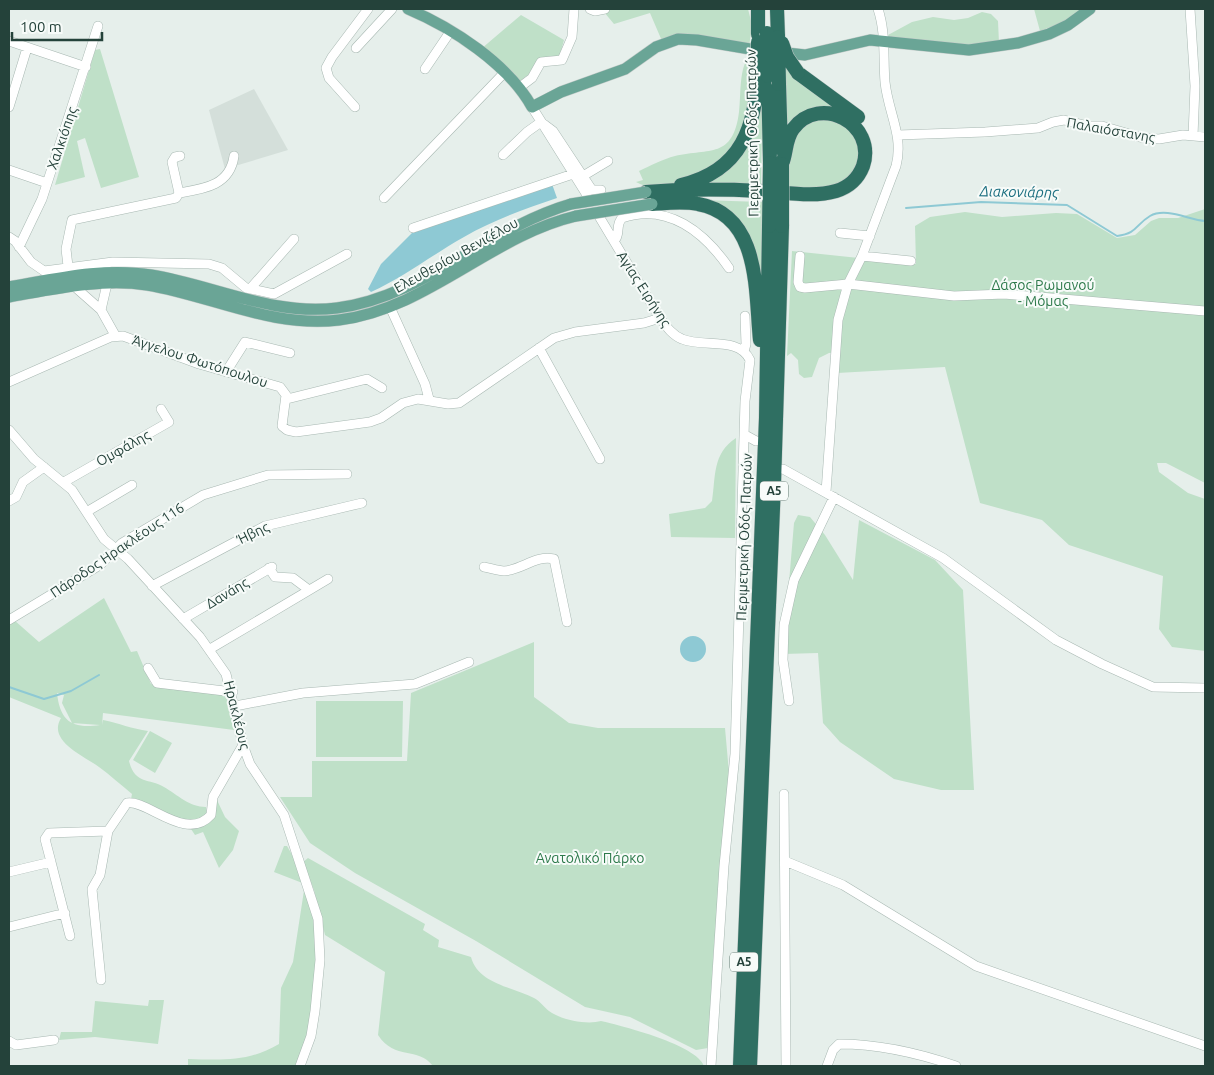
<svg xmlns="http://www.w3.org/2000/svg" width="1214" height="1075" font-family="Ubuntu,sans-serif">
<rect width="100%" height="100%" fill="#e6efeb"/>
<path fill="#d4dfda" d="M254,89L288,150L225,169L209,110Z"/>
<path fill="#bfe0c8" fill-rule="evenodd" d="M608,9H748L752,25L749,47L662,41L650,13L614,24L604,12Z
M1034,9H1083L1059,24L1040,31Z
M982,12L991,14L998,21L999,43L965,47L891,38L888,35L912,22L933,17L954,20L968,18Z
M521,15L564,40L559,58L548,59L519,82L481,49Z
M100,49L139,177L101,188L85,138L77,141L85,177L55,185L95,50Z
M747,59L751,61C749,98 749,146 712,168C703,173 693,176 684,180C670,187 650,190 636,182L643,180L639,171C650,166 663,159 675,156C710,148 733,159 739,112C741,96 739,73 747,59Z
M785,60L844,112L786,123Z
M763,66L761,188L700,184L732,164Z
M832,117L858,137L860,163L840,187L789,189L787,155L801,125Z
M701,200L762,202L761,311L755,254Z
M1205,209V483L1166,463H1157L1159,472L1188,493L1205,499V651L1172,647L1159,629L1163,576L1069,545L1042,520L980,503L945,367L837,373L838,352L829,353L819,358L812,377L804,378L799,374L798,360L791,353L787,356L792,251L916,264L915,226L930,217L965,212L1002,217L1056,213L1077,214L1117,238L1135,235L1151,221L1159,218H1178Z
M736,438L735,538L671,537L669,514L705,508L712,501C716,476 712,454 736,438Z
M798,515L810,517L825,535L853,580L859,520L935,560L963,590L974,790H941L894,779L840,742L823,723L818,653L783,654L794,523Z
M104,598L131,652L137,651L151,684L229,695L234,730L103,713L102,725L103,720C119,723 132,729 148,731L129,761C135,785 149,778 164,787C178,795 189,807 206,807L207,816L189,823L131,799L132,794C121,785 110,775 99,767C84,756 47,741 61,718L9,697V623L14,620L39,642ZM57,693L64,695L62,703L72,723L100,725C73,729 60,722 57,693Z
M534,642V697L569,723L598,728H725L730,784L714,946L708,1048L696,1050L630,1017L585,1007L476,941L355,873L310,843L280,797H312V761H407L411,693Z
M316,701H403L402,757H316Z
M150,731L172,743L155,773L133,760Z
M216,798L225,817L239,831L233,850L219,868L203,832L195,835L191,829L204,825Z
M284,846H287C320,901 322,964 309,1026C306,1040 300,1052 296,1066H188V1059C223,1060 248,1062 279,1044L281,988L293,962L305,884L274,872Z
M308,858L425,924L423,930L439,940L438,947L471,957C478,984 513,987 534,998C540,1001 544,1007 549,1011C561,1020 587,1025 601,1021C623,1026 697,1045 704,1066H433C418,1046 395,1061 378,1035L385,972L325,935L314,890L303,862Z
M149,1000H164L158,1044L95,1037L59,1040L61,1032H92L95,1001L148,1006Z"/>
<path fill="#8ec9d4" d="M552,184L557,198C525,209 493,220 464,237C432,255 404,277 371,292L368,289L381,264L412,233Z
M680 649a13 13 0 1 1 26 0a13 13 0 1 1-26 0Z"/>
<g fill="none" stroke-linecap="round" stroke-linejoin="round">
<path stroke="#8ec9d4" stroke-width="2" d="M906,208L981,202L1067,205L1117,236C1138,233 1135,225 1150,216C1166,207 1189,220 1205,221
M9,687L44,699L71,691L99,675"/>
<g stroke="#a8b8b2" stroke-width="10">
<path id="minor" d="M590,9L595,11L605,9
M1190,9L1195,86L1193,136
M9,41L86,67
M356,48L392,9
M425,69L450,32
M520,87L532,78L541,62L562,60L572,37L574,9
M9,107L27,48
M355,107L329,78L326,68L332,57L368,9
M532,107L587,195
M898,135L985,132L1038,128L1053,122L1064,120L1088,126H1102L1143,138L1159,139L1183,135L1205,137
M503,155L527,132L541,122L553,131L592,190H601
M9,170L47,183
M583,176L608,161
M179,193C203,189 230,186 234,156
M384,198L505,72
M600,218L660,318C666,326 672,335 682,339C703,348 739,336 750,360L745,401L735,754L724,866L711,1066
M413,228L573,174
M840,233L870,236
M9,237L15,241L31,262L44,271
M614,241C621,235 615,225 622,218C668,202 705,233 729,268
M19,247L42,199L98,26
M800,256L798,282L800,287L805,288L848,284L954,296L1004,294L1205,311
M862,256L911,261
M68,266L66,249L72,220L176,198L179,193L172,162L175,157L180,156
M44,271L113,262L209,264L222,268L246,288L274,294L347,254
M75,287L101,310L115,335
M250,289L294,239
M390,307L425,384L429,399
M101,310L107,284
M539,348L600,459
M744,352L746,344L745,316
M226,372L245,342L290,353
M367,379L382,388
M9,382L111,337L123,336L199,364L280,387L286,395L282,426L287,430L296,432L370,422L381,418L403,403L418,399L448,404L459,403L554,338L575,332L644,323L660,318
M287,399L367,379
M9,430L34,459L72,490L104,539L128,559L200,637L226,674L243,745L250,764L284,815L318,919L320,960L315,1011L311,1036L300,1066
M745,435L756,441
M783,469L943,558L1056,640L1102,664L1153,687L1205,688
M64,482L169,422L161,409
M826,492L838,320L848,284L862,256L896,166C904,136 888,112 885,82C883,58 886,33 878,9
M9,501L16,497L23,482L44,467
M88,511L132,485
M484,567C490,568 498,571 504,571C522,570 535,555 554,559L567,622
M269,568L275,577L293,578L309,590
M152,586L265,526L362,503
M183,619L272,567
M9,620L100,565L122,543L203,495L268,475L347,474
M210,649L328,579
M148,668L157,683L233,692
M789,701L783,660L784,625L794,580L834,497
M235,706L303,693L415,684L469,662
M784,794L786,1066
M785,861L843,885L976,966L1205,1046
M51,862L70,936
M9,872L51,862L45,839L49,833L108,831L127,803C147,799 186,843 211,815L213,797L243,745
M9,927L65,913
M101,980L92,889L100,875L108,831
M9,1041L16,1045L54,1040
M827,1066L833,1050L839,1044C879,1044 918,1053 956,1066"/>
</g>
<g stroke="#c2cac8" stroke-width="12">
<path id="major" d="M408,9C453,28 508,64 532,107L561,92L625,69L656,47L678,39L697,40L750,49L805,55L870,40L969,50L1018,43L1049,34L1068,25L1090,9
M9,287C55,279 104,267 151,275C213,285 272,316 337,308C423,297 488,228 571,204
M9,297C54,289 102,278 147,285C213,296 271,328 339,320C427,309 491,236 576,216"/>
</g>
<g stroke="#c2cac8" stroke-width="15">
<path id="highway" d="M758,9V34
M777,9L778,37
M798,73L858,117
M768,76L770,163
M779,84L781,149
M681,185C742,171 756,126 758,70
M646,192C684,189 722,189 760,191C784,192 813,198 836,191C849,187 858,179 863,166C877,124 820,93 793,129C785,140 787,152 782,164
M652,204C667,203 683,201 698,204C761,215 755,293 760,340
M740,1066L766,418L769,226
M750,1066L774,484L782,226"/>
</g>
<use href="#minor" stroke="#fff" stroke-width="9"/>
<use href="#major" stroke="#6aa596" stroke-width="11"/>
<use href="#highway" stroke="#2f6f62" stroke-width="14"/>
<g stroke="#c2cac8" stroke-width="12" stroke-linecap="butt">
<path id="major-bridge" d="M571,204L646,192
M576,216L652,204"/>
</g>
<g stroke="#c2cac8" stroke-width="15" stroke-linecap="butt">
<path id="highway-bridge" d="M767,33L768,76
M778,37L779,84
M782,43L787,57L798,73
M758,70V42
M782,164V226
M769,226L770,163"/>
</g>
<use href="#major-bridge" stroke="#6aa596" stroke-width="11"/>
<use href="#highway-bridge" stroke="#2f6f62" stroke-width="14"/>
</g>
<g text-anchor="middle" stroke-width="4" stroke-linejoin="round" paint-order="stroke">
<g fill="#f7fbf9" stroke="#637a73" stroke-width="1">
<rect x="760" y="481.5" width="28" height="19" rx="4"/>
<rect x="730" y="952.5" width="28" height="19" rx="4"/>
</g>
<g font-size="12" font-weight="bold" fill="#24423a">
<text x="774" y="495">Α5</text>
<text x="744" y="966">Α5</text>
</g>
<g font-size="14" fill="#24423a" stroke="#f7fbf9">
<text transform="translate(1111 130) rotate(10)" y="5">Παλαιόστανης</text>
<text transform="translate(752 133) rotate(-91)" y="5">Περιμετρική Οδός Πατρών</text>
<text transform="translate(62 138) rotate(-71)" y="5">Χαλκιόπης</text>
<text transform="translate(456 255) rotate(-29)" y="5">Ελευθερίου Βενιζέλου</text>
<text transform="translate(644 289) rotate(57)" y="5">Αγίας Ειρήνης</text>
<text transform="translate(200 361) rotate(18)" y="5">Άγγελου Φωτόπουλου</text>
<text transform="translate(123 448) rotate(-29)" y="5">Ομφάλης</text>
<text transform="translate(253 533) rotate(-26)" y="5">Ήβης</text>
<text transform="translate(744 537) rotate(-88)" y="5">Περιμετρική Οδός Πατρών</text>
<text transform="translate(117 550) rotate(-34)" y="5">Πάροδος Ηρακλέους 116</text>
<text transform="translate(227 593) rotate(-31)" y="5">Δανάης</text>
<text transform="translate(237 715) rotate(76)" y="5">Ηρακλέους</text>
</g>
<g font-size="14" fill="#2d7a4b" stroke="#f7fbf9">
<text x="1043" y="290">Δάσος Ρωμανού<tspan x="1043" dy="16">- Μόμας</tspan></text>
<text x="590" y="863">Ανατολικό Πάρκο</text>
</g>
<g font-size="15" font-style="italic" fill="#1c6f80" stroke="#f7fbf9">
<text transform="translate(1019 192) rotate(1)" y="5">Διακονιάρης</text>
</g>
</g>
<rect width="1214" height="1075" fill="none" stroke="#24423a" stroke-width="20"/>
<path d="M12 32v8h90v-8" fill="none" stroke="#24423a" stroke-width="2.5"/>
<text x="20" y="32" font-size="15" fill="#24423a" stroke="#f7fbf9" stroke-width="4" paint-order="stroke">100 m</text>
</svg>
